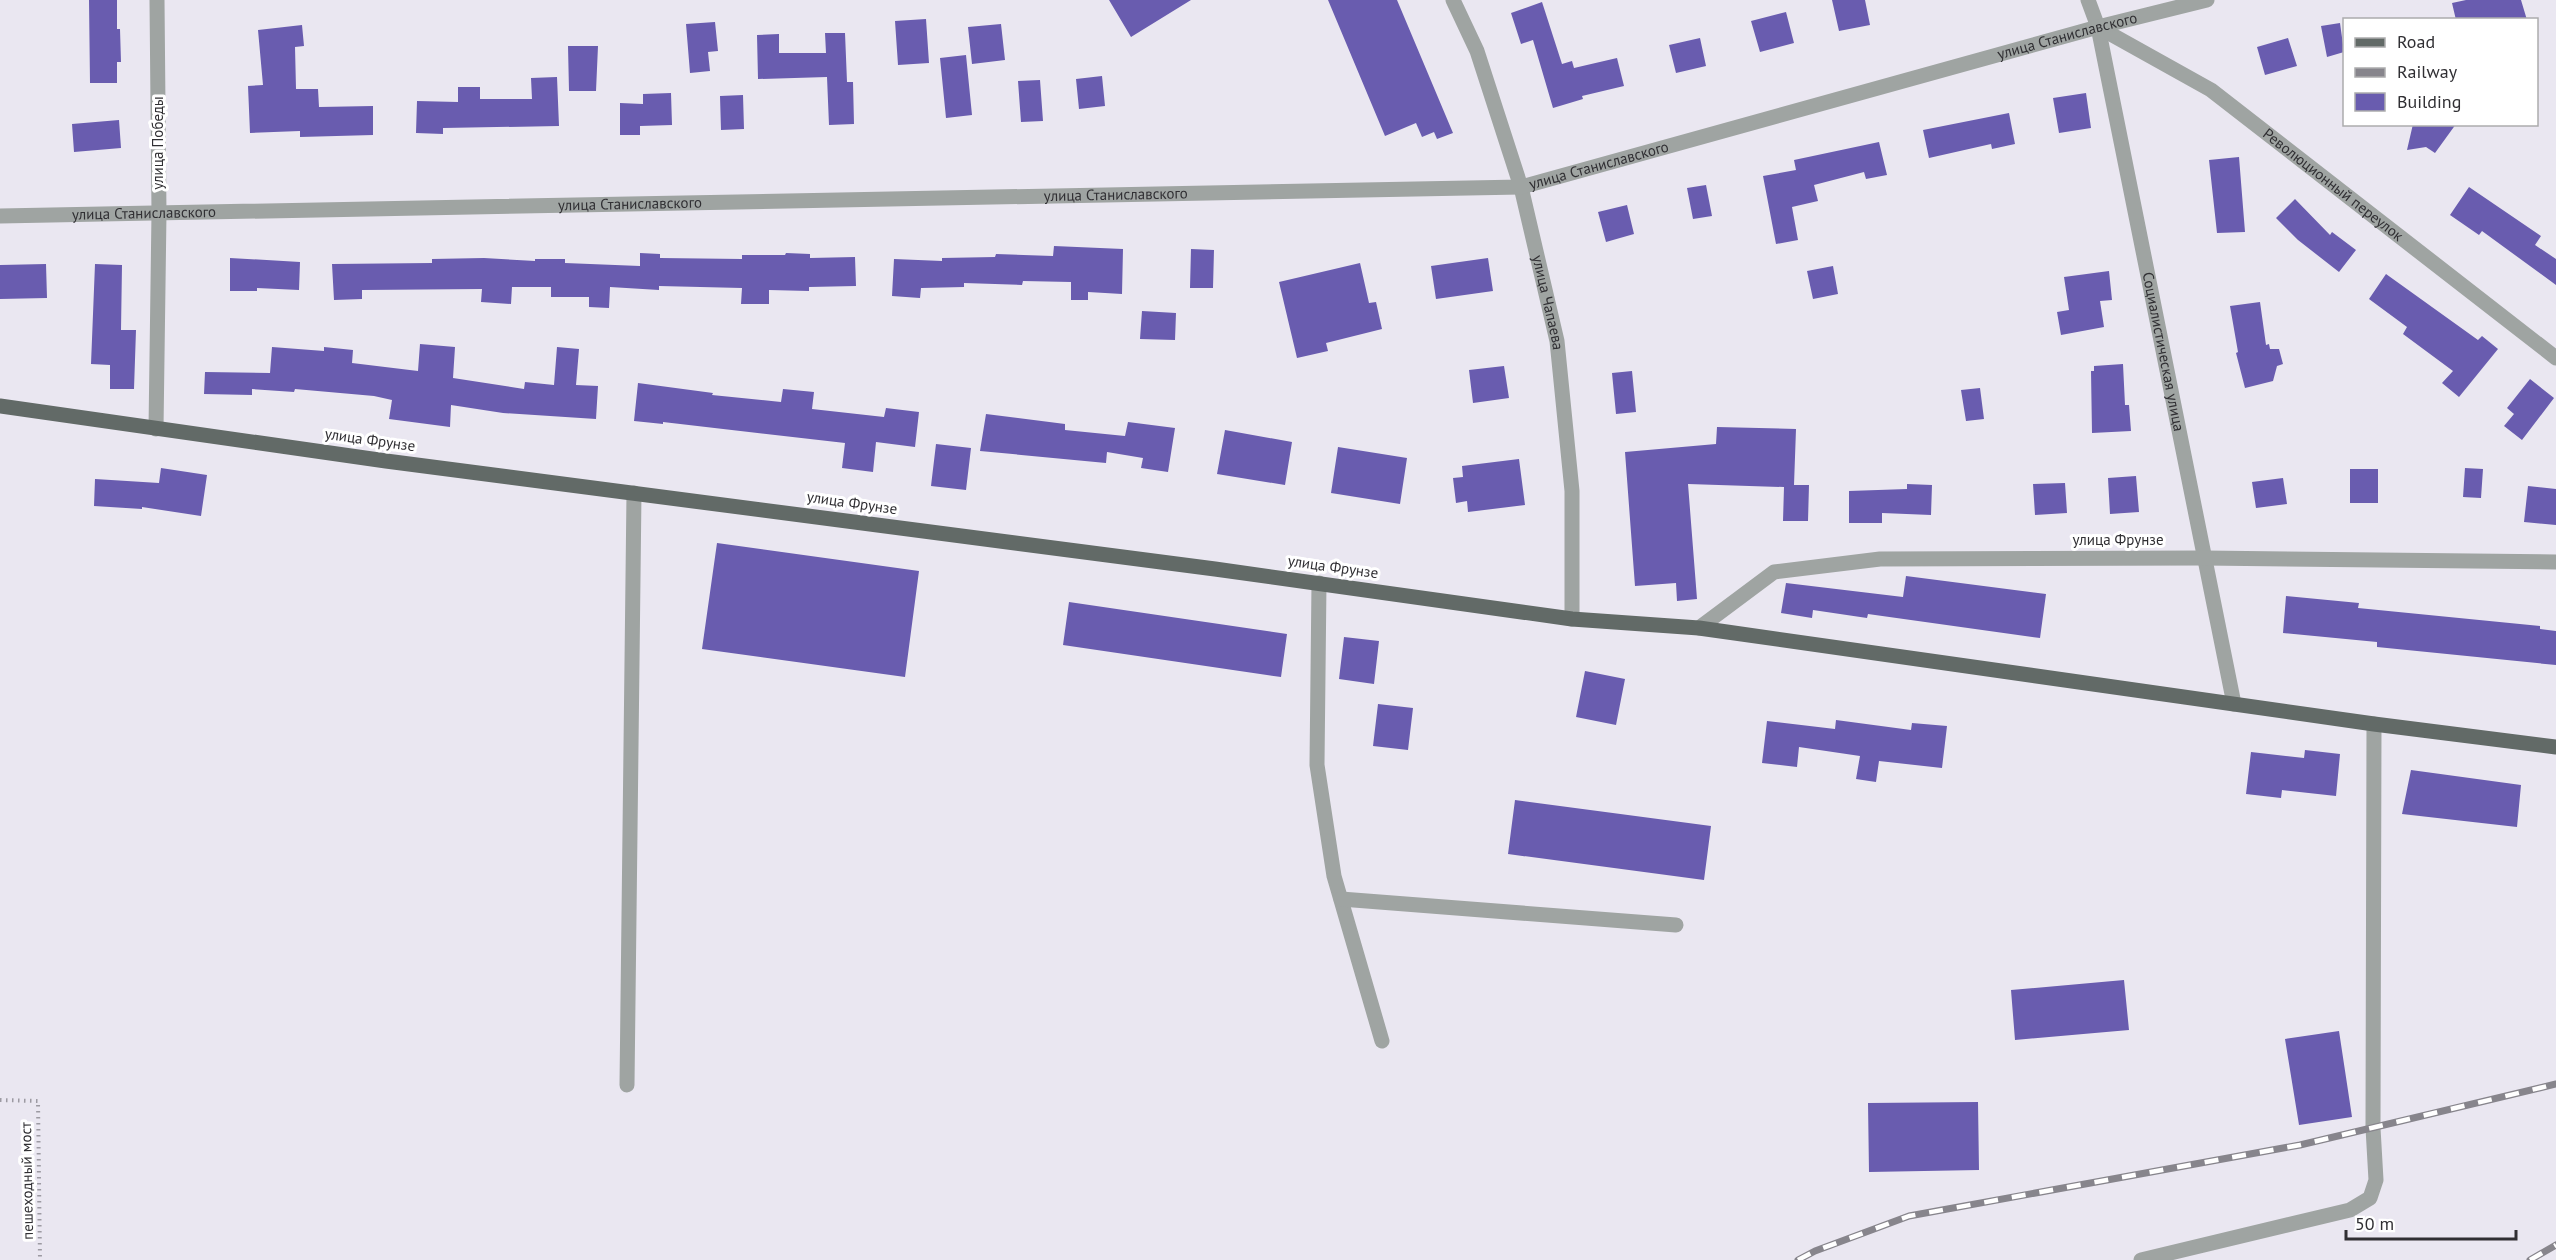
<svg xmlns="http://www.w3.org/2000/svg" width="2556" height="1260" font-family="'PT Sans',sans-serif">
<rect width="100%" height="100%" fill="#eae7f1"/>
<path fill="#695caf" d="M89,0H117V29H120L121,62H117V83H90Z
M1109,0H1191L1131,37Z
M1328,0H1397L1453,133L1437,139L1434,132L1422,137L1416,123L1385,136Z
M1832,0H1865L1870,25L1839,31Z
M2466,0H2521L2527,20H2456L2452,3Z
M1542,2L1562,64L1572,61L1574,68L1617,58L1624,86L1582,96L1583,99L1553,108L1533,40L1521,44L1511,13Z
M1786,12L1794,43L1760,52L1751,21Z
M926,19L929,63L898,65L895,21Z
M715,22L718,51L708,52L710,71L690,73L686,24Z
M2340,23L2344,52L2327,57L2321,26Z
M1001,24L1005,60L972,64L968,27Z
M302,25L304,46L295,47L296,89H318L319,107L373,106V135L300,137V131L250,133L248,86L263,85L258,30Z
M825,33H845L847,82H853L854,124L829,125L827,77L758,79L757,35L779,34V53H826Z
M1700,38L1706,66L1676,73L1669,45Z
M2288,38L2297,66L2265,75L2257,47Z
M568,46H598L596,91H569Z
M966,55L972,115L946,118L940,58Z
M1102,76L1105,106L1079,109L1076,79Z
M557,77L559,126L443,128V134L416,133L417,101L458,102V87H480V99H532L531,78Z
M1040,80L1043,121L1021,122L1018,81Z
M671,93L672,125L640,126V135H620V103L643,104V94Z
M2086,93L2091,128L2059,133L2053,98Z
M743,95L744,129L721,130L720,96Z
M2009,113L2015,144L1992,149L1991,144L1929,158L1923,130Z
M119,120L121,148L74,152L72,124Z
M2413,124H2456L2435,153L2426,147L2407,150Z
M1879,142L1887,175L1866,179L1864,172L1814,185L1818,201L1792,207L1798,240L1776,244L1763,176L1796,170L1794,160Z
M2239,157L2245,232L2217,233L2209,160Z
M1706,185L1712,216L1693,219L1687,188Z
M2469,187L2541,236L2535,245L2556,259V285L2482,231L2479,235L2450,215Z
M2295,199L2330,235L2332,232L2356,250L2339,272L2298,240L2276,218Z
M1627,205L1634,234L1606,242L1598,212Z
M1054,246L1123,249L1122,294L1088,292V300H1071V282L1023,281L1022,285L964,283V287L921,288L920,298L892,296L894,259L942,261V258L995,257L996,254L1053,256Z
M1191,249L1214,250L1213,288H1190Z
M640,253L660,254V258L742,259V255H785L786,253L810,254V258L855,257L856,286L809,287V291L769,290V304H741L742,288L659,286V290L610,287L609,308L589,307V297H551V287H512L511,304L481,302L482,289L362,290V299L334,300L332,264L432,263V259L484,258L535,261V259H565V263L640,266Z
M230,258L300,262L299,290L257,288V291H230Z
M1488,258L1493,291L1436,299L1431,266Z
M1360,263L1369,303L1376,302L1382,329L1326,343L1328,351L1297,358L1279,282Z
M46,264L47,298L0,299V265Z
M95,264L122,265L121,330H136L134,389H110V365L91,364Z
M1833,266L1838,294L1813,299L1807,271Z
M2109,271L2112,300L2100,301L2104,327L2061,335L2057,312L2069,310L2064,277Z
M2386,274L2478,340L2482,336L2498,349L2459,397L2442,383L2453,371L2403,334L2407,327L2369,299Z
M2260,302L2266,345L2269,344L2270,349H2279L2283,364L2277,366L2273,381L2245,388L2236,353L2238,352L2230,306Z
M1142,311L1176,313L1175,340L1140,339Z
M420,344L455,347L453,378L524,389L525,382L554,385L557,347L579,349L576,385L598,386L596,419L503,413L451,405L450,427L389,419L392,400L374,396L295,389L294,392L252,389V395L204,394L205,372L270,373L272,347L324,351V347L353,350L352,363L418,371Z
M2123,364L2125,405H2129L2131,431L2092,433L2091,371H2094V366Z
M1504,366L1509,398L1473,403L1469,370Z
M1632,371L1636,412L1616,414L1612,373Z
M2530,379L2554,398L2522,440L2504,426L2514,414L2507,408Z
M638,383L713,393L712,395L781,402L783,389L814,392L812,409L884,417L886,408L919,412L915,447L876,442L873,472L842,468L845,443L663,422V424L634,421Z
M1980,388L1984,419L1966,421L1961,390Z
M986,414L1065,424V430L1125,436L1128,422L1175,428L1168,472L1141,468L1143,458L1107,452L1106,463L980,451Z
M1717,427L1796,429L1794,485H1809L1808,521H1783L1784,487L1688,484L1697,599L1677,601L1676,583L1635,586L1625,452L1716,444Z
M1225,430L1292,442L1285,485L1217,474Z
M936,444L971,448L966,490L931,486Z
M1338,447L1407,458L1400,504L1331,493Z
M1519,459L1525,505L1468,512L1467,501L1456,503L1453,478L1463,477L1462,466Z
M161,468L207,475L201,516L142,507V509L94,506L95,479L159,483Z
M2465,468L2483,469L2481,498L2463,497Z
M2350,469H2378V503H2350Z
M2136,476L2139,512L2110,514L2108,478Z
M2283,478L2287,504L2256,508L2252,482Z
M2065,483L2067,513L2035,515L2033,484Z
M1907,484L1932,485L1931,515L1882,513V523H1849V491L1907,489Z
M2528,486L2556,489V525L2524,522Z
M717,543L919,571L905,677L702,649Z
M1906,576L2046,594L2040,638L1868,614L1867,618L1813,610L1812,618L1781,613L1786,583L1903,597Z
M2286,596L2359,603L2358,608L2540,626V629L2556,631V665L2377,647V642L2283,633Z
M1069,602L1287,634L1281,677L1063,645Z
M1344,637L1379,641L1374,684L1339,679Z
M1585,671L1625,679L1616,725L1576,717Z
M1378,704L1413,708L1408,750L1373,746Z
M1836,720L1911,730L1912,723L1947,726L1942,768L1879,761L1876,782L1856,779L1860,756L1799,747L1797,767L1762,763L1767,721L1835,729Z
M2305,750L2340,754L2336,796L2282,790L2281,798L2246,794L2251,752L2304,758Z
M2411,770L2521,785L2517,827L2402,814Z
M1515,800L1711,826L1704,880L1508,854Z
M2124,980L2129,1030L2015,1040L2011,990Z
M2339,1031L2352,1117L2299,1125L2285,1039Z
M1978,1102L1979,1170L1869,1172L1868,1103Z"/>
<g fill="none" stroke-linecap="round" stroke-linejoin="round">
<path stroke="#9c9aa2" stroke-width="4" stroke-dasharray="1.5 4.5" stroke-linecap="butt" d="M0,1100L38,1101L40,1260"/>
<g stroke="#9fa4a2" stroke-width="15">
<path id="s1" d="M1453,0L1477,51L1521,187L1557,341L1572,491V619"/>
<path id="s2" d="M2088,0L2098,27L2234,704"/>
<path id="s3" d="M2098,27L2211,90L2556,358"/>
<path id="s4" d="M0,216L1521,187L2098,27L2207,0"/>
<path d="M156,429L159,213L157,0"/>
<path d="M1319,583L1317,765L1334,876L1382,1041"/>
<path d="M1699,628L1774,572L1880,559L2204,558L2556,562"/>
<path d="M1341,899L1676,925"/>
<path d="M627,1085L634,493"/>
<path d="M2141,1260L2350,1210L2370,1198L2376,1180L2373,1128L2374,724"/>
</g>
<path stroke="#626a67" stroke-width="15" d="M0,406L386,461L1215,569L1572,619L1699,628L2374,724L2556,747"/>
<g stroke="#87858c" stroke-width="7">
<path id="rail" d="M1798,1260L1815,1251L1909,1216L2300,1145L2556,1084
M2530,1260L2556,1245"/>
</g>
<use href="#rail" stroke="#fff" stroke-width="4.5" stroke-dasharray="14" stroke-linecap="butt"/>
</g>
<g text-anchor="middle" stroke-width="6" stroke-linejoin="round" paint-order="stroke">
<g font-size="15" fill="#302f33" stroke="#fff">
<text dy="5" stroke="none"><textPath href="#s4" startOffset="2088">улица Станиславского</textPath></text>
<text transform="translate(158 143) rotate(-90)" y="5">улица Победы</text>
<text dy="5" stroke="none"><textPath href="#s4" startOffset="1602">улица Станиславского</textPath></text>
<text dy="5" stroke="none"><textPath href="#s3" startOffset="284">Революционный переулок</textPath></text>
<text dy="5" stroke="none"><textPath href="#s4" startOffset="1116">улица Станиславского</textPath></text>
<text dy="5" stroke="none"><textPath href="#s4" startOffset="630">улица Станиславского</textPath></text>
<text dy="5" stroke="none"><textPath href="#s4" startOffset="144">улица Станиславского</textPath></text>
<text dy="5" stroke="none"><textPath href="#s1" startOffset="318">улица Чапаева</textPath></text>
<text dy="5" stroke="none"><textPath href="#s2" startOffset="360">Социалистическая улица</textPath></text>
<text transform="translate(370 440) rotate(8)" y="5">улица Фрунзе</text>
<text transform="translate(852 503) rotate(8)" y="5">улица Фрунзе</text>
<text x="2118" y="545">улица Фрунзе</text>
<text transform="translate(1333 567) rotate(8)" y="5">улица Фрунзе</text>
<text transform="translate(27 1181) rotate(-91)" y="5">пешеходный мост</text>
</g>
</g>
<rect x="2343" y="18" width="195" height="108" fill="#ffffff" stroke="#acacad" stroke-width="1.5"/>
<rect x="2355" y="38" width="30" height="9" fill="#626a67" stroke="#acacad" stroke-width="1.5"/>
<text x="2397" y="48" font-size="18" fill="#302f33">Road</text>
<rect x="2355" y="68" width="30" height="9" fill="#87858c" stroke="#acacad" stroke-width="1.5"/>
<text x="2397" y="78" font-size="18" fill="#302f33">Railway</text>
<rect x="2355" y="93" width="30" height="18" fill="#695caf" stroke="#acacad" stroke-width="1.5"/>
<text x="2397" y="108" font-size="18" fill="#302f33">Building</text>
<path d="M2346 1230v9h170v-9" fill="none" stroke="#302f33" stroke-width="3"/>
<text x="2355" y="1230" font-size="18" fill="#302f33" stroke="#ffffff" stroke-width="4.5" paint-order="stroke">50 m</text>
</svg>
